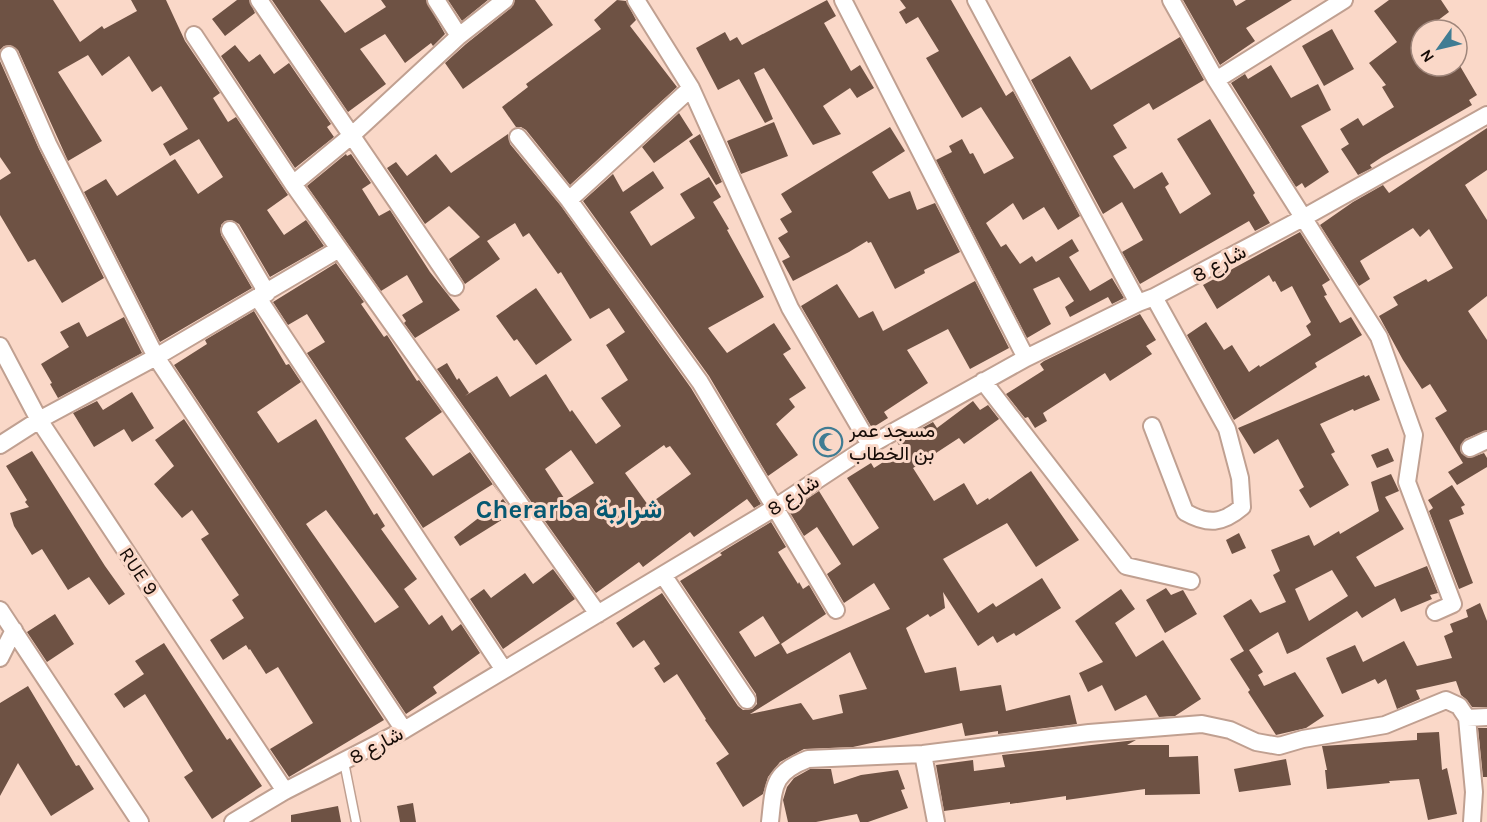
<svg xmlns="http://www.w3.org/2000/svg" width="1487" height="822" font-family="Karla,Vazirmatn,sans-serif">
<rect width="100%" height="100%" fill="#fad8c8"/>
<path fill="#6e5244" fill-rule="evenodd" d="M0,0H53L80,42L102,26L104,29L137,11L131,0H166L185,41L220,93L213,98L228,122L236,117L288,195L267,210L284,235L306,220L324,246L270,277L239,224L231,220L225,221L221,225V235L252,288L160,342L84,192L106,179L117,196L175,159L198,194L223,177L199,139L170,156L163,144L188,129L161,86L152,92L129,56L102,76L88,55L58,72L102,141L68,161L18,50L10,45L4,46L0,50Z
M237,0H249L255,13L225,36L212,19Z
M272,0H320L345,33L386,7L381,0H426L445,34L433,46L431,43L405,63L385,34L360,49L386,84L348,112Z
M448,0H488L462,21Z
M515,0H535L553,25L463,89L445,63L466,44L511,8Z
M617,0L626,1L636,20L630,26L677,87L570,185L526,130L521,127H516L502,107L528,87L526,84L601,29L594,20Z
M827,0L836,16L824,23L851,71L860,65L874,88L857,98L850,88L823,106L841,134L813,145L764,68L754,73L773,119L765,123L739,79L718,90L696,48L725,32L730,41L737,37L742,45Z
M900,0H951L1006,96L1013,91L1080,216L1058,230L1044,207L1023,220L1013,203L986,223L1001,247L1006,244L1020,264L1032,256L1036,262L1072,239L1079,251L1069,257L1090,291L1112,278L1124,298L1112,304L1108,297L1070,317L1065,307L1074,301L1059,277L1033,289L1051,324L1027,338L936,160L952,152L949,146L962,139L970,154L973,153L984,174L1014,158L981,107L962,118L926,58L939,51L918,17L906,24L899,12L906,8Z
M1183,0H1233L1236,6L1246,0H1292L1246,28L1255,41L1220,65Z
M1389,0H1441L1449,12L1437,21L1443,30H1421V66H1460L1477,95L1469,100L1472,105L1382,157L1370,165L1372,168L1358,175L1341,149L1349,144L1340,129L1358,118L1363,126L1394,107L1382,87L1386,85L1369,63L1397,42L1374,11Z
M1332,29L1354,69L1324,86L1302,46Z
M1180,37L1204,80L1153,110L1149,103L1113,125L1127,148L1113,156L1134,189L1162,172L1169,184L1165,187L1180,214L1211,194L1177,139L1210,119L1255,193L1253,195L1270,223L1255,231L1249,221L1140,284L1122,252L1143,240L1122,202L1103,214L1031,80L1070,56L1091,90Z
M235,45L249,62L260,54L274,74L289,63L331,124L327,127L334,137L295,168L221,56Z
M0,61L39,149L104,278L62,303L35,259L28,262L0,215V180L11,173L0,157Z
M1271,65L1291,98L1318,84L1331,110L1301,126L1329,172L1305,188L1302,183L1296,187L1231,83L1245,74L1248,79Z
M679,113L693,135L654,163L642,147Z
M774,122L788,156L741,174L727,141Z
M890,127L905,151L872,172L889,199L910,191L917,210L935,203L960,252L924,270L925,273L895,289L871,242L868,243L867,241L849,252L793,281L782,261L790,257L778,238L788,232L780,219L792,212L781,194Z
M1487,128V170L1465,185L1487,220V296L1468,311L1487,340V430L1465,439L1460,448L1461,453L1469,458L1484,453L1487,458V467L1457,485L1448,472L1463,463L1435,418L1447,411L1430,384L1422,389L1403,360L1379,316L1398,305L1393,297L1426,279L1428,282L1453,268L1429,229L1420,237L1413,228L1360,261L1370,279L1359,286L1320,225L1353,202L1383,185L1389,193Z
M508,134L510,144L561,206L691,388L761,504L754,508L747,499L694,537L690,532L643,567L639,562L596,593L437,369L447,363L457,380L459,378L469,393L465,396L497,376L510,397L546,374L570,412L572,410L596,444L621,426L601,398L628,380L606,345L625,332L609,308L590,319L561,272L558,274L529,233L523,237L515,223L487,241L500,259L465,284L449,259L480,237L449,206L425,224L387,168L396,162L407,176L436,154L451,173ZM664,445L666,448L670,446L691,474L648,505L625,473ZM571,450L594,483L566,501L545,469Z
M700,134L722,182L716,185L689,141Z
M346,154L347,156L351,154L371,183L362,189L379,216L390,210L430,272L460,310L415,338L404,323L406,321L402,315L423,302L407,275L381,291L307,186Z
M653,171L664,188L630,212L651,246L695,218L680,194L709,177L721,197L713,202L729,229L727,230L764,297L708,328L727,353L774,323L791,349L783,354L806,388L789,399L795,407L776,424L798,455L768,476L709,376L583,201L613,174L623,192Z
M1300,232L1330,280L1322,285L1327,295L1324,296L1340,323L1351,317L1362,335L1315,363L1317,367L1234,420L1187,335L1206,322L1224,350L1232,345L1249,372L1259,365L1260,367L1311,335L1306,326L1311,322L1292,286L1281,292L1275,281L1273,282L1269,275L1217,309L1203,285Z
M336,263L364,302L361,304L384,337L387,335L417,381L419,380L442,412L405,438L433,476L470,452L513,513L460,546L454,537L503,499L493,484L423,528L307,353L325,342L307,314L288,325L273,302Z
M975,281L1009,348L970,369L948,329L907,350L928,383L884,412L888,418L872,428L801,306L837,284L859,318L873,311L883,331Z
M536,288L572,340L536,365L517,339L514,341L496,316Z
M254,311L286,365L289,364L301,382L257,412L278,443L316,419L374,515L377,513L385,526L381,529L417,579L404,589L429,625L442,615L452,631L461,624L480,653L433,687L437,693L406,714L174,365L207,344L205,340ZM326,510L399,607L375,623L306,524Z
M1140,314L1156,340L1146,346L1152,354L1110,381L1105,373L1043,413L1047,421L1035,428L1028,417L1025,418L1006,394L1044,370L1040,364L1044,361Z
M124,317L142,353L58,398L50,384L52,383L41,364L69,347L60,332L79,322L87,337Z
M1364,375L1365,377L1369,375L1380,400L1354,411L1353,409L1320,424L1335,452L1331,454L1349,485L1310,508L1299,490L1304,487L1278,439L1254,454L1238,428Z
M132,392L154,428L132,442L124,429L94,447L73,413L97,401L103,410Z
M973,401L980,410L988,405L999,419L964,444L959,438L913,468L934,501L964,483L977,505L988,498L989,500L1031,471L1079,540L1036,567L1007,523L943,559L978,613L993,603L996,607L1042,578L1061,608L1016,636L1014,633L997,643L993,636L978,646L943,592L945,608L930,617L928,614L906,628L925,673L956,667L960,691L1001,685L1006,711L1070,695L1077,724L998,734V731L965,736L962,723L853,747L804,749L780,762L768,777L763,794L743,807L716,763L729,754L705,720L706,719L677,674L664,683L654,668L660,664L644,640L633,648L616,623L662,593L738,706L743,710L752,709L757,704L756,694L680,581L722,555L720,553L771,522L786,547L778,552L798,584L799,582L803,589L809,585L826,614L781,644L787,654L890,609L874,583L844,603L827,574L841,564L817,527L804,536L789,511L819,491L853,546L879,528L847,478L871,463L874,468L902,450L897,442L933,422L937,428ZM763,616L780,643L755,657L739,632ZM850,652L867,689L839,695L843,713L813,720L801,703L750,714Z
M184,419L384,720L289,777L270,749L313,723L278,667L266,674L250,649L249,650L246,645L223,660L210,640L244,618L232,600L239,595L201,539L209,534L192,510L182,518L154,484L174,466L155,440Z
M1388,448L1394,461L1377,468L1371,455Z
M32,451L105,566L125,594L109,605L89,577L68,590L42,549L32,555L14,526L10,513L29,507L25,502L27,500L6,466Z
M1391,474L1399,491L1385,497L1404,529L1356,557L1375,587L1427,566L1438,593L1430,595L1432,599L1401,612L1395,598L1362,618L1357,611L1298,649L1287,654L1278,632L1249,650L1263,672L1258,675L1264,686L1295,672L1324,716L1306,728L1276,735L1248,692L1250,690L1230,659L1244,651L1223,616L1251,599L1260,613L1286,602L1273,575L1280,571L1271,550L1309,535L1314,546L1339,531L1340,534L1379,511L1371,482ZM1332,570L1348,596L1309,621L1295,589Z
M1452,485L1465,505L1461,507L1464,514L1449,520L1473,583L1459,589L1429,511L1433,508L1428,500Z
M1239,533L1246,548L1232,554L1226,540Z
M553,569L575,599L503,649L470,599L484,589L491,598L525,573L533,584Z
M1166,588L1171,595L1183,590L1197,614L1165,633L1146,600Z
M1121,589L1135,609L1115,623L1136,657L1163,640L1201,699L1175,716L1159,717L1146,695L1115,711L1102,685L1088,692L1079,673L1103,662L1075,621Z
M1480,603L1487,621V707H1472L1467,700L1461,695L1456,681L1416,690L1420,699L1397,709L1386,679L1378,684L1375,679L1342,694L1326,658L1355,645L1363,662L1404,641L1417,666L1452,658L1444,636L1453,632L1450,624L1468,617L1466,610Z
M55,614L74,644L47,662L27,632Z
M164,643L227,740L230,738L262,786L212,819L184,777L193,771L145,694L124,708L114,694L144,674L135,661Z
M28,686L76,766L79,765L94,789L51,816L18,763L0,796V703Z
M1478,728H1487V777H1483Z
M1439,732L1442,770L1447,768L1457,814L1428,820L1419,779L1389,781L1390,783L1327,789L1325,770H1327L1322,746L1417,740V733Z
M1136,740L1127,745H1169V757L1198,756L1200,794L1145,795V789L1066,800V796L1010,804V802L944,811L936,765L973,760L974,771L1005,767L1002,755Z
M1286,759L1291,785L1239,792L1234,769Z
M810,769H831L834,784L861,775L898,770L905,789L901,790L908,808L868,822H860L857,814L816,822H788L783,800L787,787L794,778Z
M413,803L416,822H400L397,806Z
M338,806L341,822H291V815Z"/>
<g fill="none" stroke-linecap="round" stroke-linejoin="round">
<g stroke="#c0a091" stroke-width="11">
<path id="lane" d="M344,762L356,822"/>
</g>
<g stroke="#c0a091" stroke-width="20">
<path id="street" d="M259,0L455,287
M436,0L459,36
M636,0L691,88L790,308L870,445
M843,0L1026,358
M976,0L1138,303
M1171,0L1216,80L1379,337L1414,435L1407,482L1453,604L1435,612
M194,35L293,184L598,614
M9,55L48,144L156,357L404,730
M1216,80L1344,0
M518,137L569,200L700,382L836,610
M293,184L351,136L459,36L505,0
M569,200L691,88
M230,230L267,293
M258,298L504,670
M0,346L39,420L285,791
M983,381L1126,566L1191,581
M1152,426L1185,512C1208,525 1222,524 1242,507L1240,478L1227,429L1154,297
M0,445L39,420L156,357L339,249
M1470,448L1487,440
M663,575L747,700
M0,610L140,822
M0,658L14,630
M1467,718L1487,717
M923,754L936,822
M233,822L285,791L404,730L776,507L870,445L1026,358L1138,303L1154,297L1303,218L1487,115
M770,822C774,786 772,773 808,759L923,754L1089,733L1202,724L1230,730L1256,742L1279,746L1303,739L1385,725L1446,700L1459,706L1467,718L1474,792L1472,822"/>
</g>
<use href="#lane" stroke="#fff" stroke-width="8"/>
<use href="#street" stroke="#fff" stroke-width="16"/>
</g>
<defs>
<g id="mosque-ring" transform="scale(1.5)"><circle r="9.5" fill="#fad8c8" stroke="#407c93" stroke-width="1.5"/><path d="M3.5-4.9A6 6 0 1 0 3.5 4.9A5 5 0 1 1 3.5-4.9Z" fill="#407c93"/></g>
</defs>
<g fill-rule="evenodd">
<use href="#mosque-ring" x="828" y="442"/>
</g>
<g text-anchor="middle" stroke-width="6" stroke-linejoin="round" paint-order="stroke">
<g font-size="20" fill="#170c07" stroke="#fad8c8">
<text transform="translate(1219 263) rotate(-28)" y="7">شارع 8</text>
<text transform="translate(793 495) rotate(-33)" y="7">شارع 8</text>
<text transform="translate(139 571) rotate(56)" y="7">RUE 9</text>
<text transform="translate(376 745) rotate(-28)" y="7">شارع 8</text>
</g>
<g font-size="20" fill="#170c07" stroke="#fad8c8" text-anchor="start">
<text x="849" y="437">مسجد عمر<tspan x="849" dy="23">بن الخطاب</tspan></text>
</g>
<g font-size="26" font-weight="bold" fill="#065871" stroke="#fad8c8">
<text x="569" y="518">Cherarba شراربة</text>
</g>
</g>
<g transform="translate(1439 48) rotate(236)"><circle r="28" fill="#fad8c8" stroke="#9f867b" stroke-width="1.5"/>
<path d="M0-4.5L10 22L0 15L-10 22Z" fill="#407c93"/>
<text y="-9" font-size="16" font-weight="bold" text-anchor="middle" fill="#170c07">N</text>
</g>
</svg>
